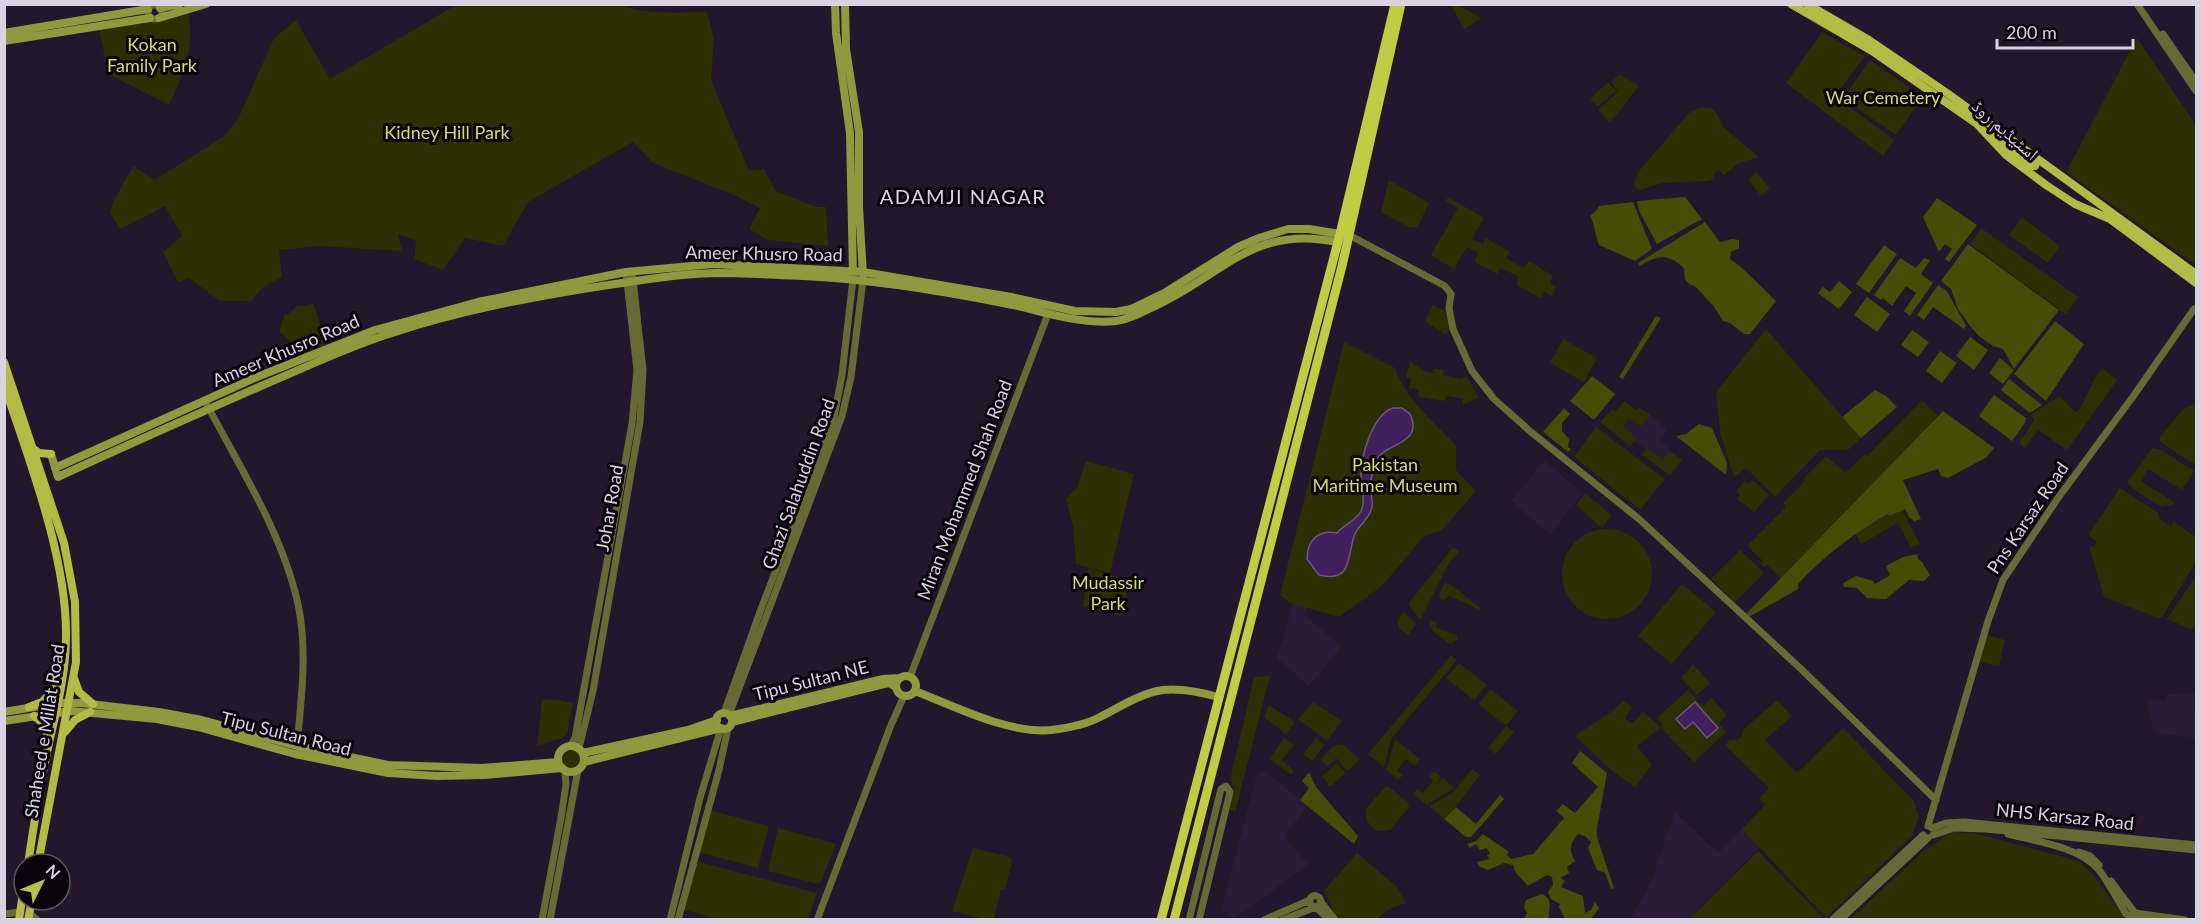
<svg xmlns="http://www.w3.org/2000/svg" width="2201" height="924" font-family="Lato,'Noto Naskh Arabic',sans-serif">
<rect width="100%" height="100%" fill="#22172c"/>
<path fill="#2a1c38" d="M1650,415L1667,429L1659,440L1671,450L1663,460L1649,448L1647,451L1634,441L1636,438L1623,427L1629,419L1641,427Z
M1544,461L1583,493L1550,534L1511,501Z
M1293,604L1307,608L1304,615L1342,646L1309,686L1277,658Z
M2194,693L2196,738L2153,732L2147,701L2166,700L2167,694Z
M1263,771L1266,772L1308,806L1284,836L1308,864L1246,911L1232,917L1225,912L1222,908L1223,903L1256,778L1258,775Z
M1675,812L1718,853L1742,829L1760,847L1689,919L1629,920L1642,900L1651,882Z"/>
<path fill="#2c2f01" d="M623,5C638,15 687,12 707,12L714,39L711,80L749,171L764,169L776,191L816,207H826L828,246L768,240L749,229L760,208L734,195L653,163L633,142L528,202L503,246L465,238L443,270L414,259L416,240L398,234L402,251L319,246L279,250L282,277L262,288L251,301H220L189,278L178,282L163,252L182,236L165,206L120,229L110,213L113,202L133,166L155,180L224,136L238,119L274,38L296,20L330,79L456,5Z
M1451,5H1458L1482,18L1464,29Z
M188,10C195,50 185,70 169,105L108,74L99,27L169,15Z
M1822,32L1865,56L1835,96L1894,140L1883,156L1786,83Z
M2137,38L2196,125V265L2066,172Z
M1870,60L1923,97L1896,135L1843,98Z
M1620,74L1639,86L1617,115L1609,122L1598,110L1618,91L1611,82Z
M1608,82L1616,91L1598,107L1590,99Z
M1702,107L1712,108L1718,115L1723,127L1759,157L1739,163L1724,175L1718,170L1713,177L1714,179L1709,181L1662,183L1640,190L1636,188L1634,181L1639,171L1689,113Z
M1757,172L1770,189L1761,196L1748,179Z
M1389,180L1429,203L1417,228L1409,227L1381,212Z
M1448,197L1484,218L1472,239L1483,244L1486,238L1510,252L1506,258L1524,268L1529,261L1553,276L1550,283L1556,287L1552,296L1544,292L1540,298L1516,285L1519,277L1501,268L1497,274L1475,262L1478,253L1467,247L1454,269L1431,255L1458,208L1446,201Z
M2022,217L2060,246L2048,263L2009,235Z
M1981,228L2078,297L2066,314L1970,244Z
M313,303L329,349L303,358L295,346L279,331L285,314L287,315L297,306H307Z
M1433,305L1446,312L1450,328L1446,335L1425,321Z
M1766,329L1861,438L1848,450H1820L1775,497L1746,468L1734,477L1720,433L1716,392Z
M1563,339L1597,358L1584,382L1550,363Z
M1344,342L1395,368C1406,400 1434,421 1456,446V470L1476,491L1442,530L1424,536L1382,586L1339,617L1290,603L1280,595Z
M1410,362L1427,372L1433,373L1434,369L1444,370L1443,375L1461,379L1467,376L1479,398L1462,405L1463,399L1447,396L1445,401L1418,397L1419,390L1409,388L1411,378L1406,377Z
M2105,370L2117,380L2067,450L2038,430L2025,448L2021,445L2020,441L2034,421L2031,414L2060,396L2075,412L2079,410L2098,372Z
M1922,400L1938,416L1781,578L1767,565L1764,567L1760,563L1762,560L1747,546L1786,507L1783,503L1804,482L1803,479L1826,456L1845,473L1865,454L1867,456Z
M1624,401L1636,410L1639,407L1650,415L1641,427L1629,419L1623,427L1637,438L1630,446L1600,422L1612,409L1616,411Z
M2196,403V465L2160,442V437L2183,409Z
M1596,427L1665,479L1640,510L1574,457Z
M1648,448L1663,459L1670,451L1682,460L1670,475L1641,454Z
M2152,448L2159,449L2194,471L2182,490L2148,469L2141,481L2174,502L2172,505L2161,507L2133,489L2127,482Z
M1086,461L1134,474L1110,573L1076,564L1073,525L1066,499L1077,487Z
M1753,480L1769,495L1754,512L1737,499L1740,495L1736,491L1745,481L1749,484Z
M2120,488L2157,512L2160,519L2171,526L2174,522L2196,537V562L2162,617L2158,618L2104,597L2089,546L2094,547L2097,541L2092,539L2089,533Z
M1585,493L1612,515L1602,528L1576,505Z
M1902,510L1920,544L1911,548L1898,523L1861,544L1855,533L1889,514L1890,515Z
M1562 574a45 45 0 1 1 90 0a45 45 0 1 1-90 0Z
M1453,547L1459,551L1448,565L1420,620L1408,604Z
M1740,550L1764,573L1735,602L1711,579Z
M1088,568L1130,581L1121,616L1083,606Z
M2196,576V628L2191,629L2167,619Z
M1446,583L1452,585L1480,608L1479,611L1471,605L1449,596L1445,600L1440,599L1439,596L1442,587Z
M1682,584L1716,612L1672,664L1638,636Z
M1403,611L1416,624L1408,635L1400,629L1397,622Z
M1429,620L1437,622L1436,627L1458,636L1457,640L1450,644C1441,637 1428,631 1429,620Z
M1986,635L2005,640L1999,666L1980,662Z
M1451,655L1457,660L1391,739L1384,768L1368,754Z
M1459,663L1487,685L1474,700L1446,678Z
M1693,664L1710,683L1697,695L1681,678Z
M1270,676L1235,812L1227,809C1232,798 1239,790 1230,780L1254,677Z
M1490,689L1518,711L1506,726L1514,732L1496,754L1488,748L1506,726L1478,704Z
M1688,690L1703,706L1711,697L1727,715L1719,723L1726,732L1694,762L1661,728L1637,746L1652,765L1635,787L1611,770L1575,736L1612,711L1623,701L1632,707L1625,718L1632,724L1643,712L1661,727L1662,724L1657,718Z
M542,699L558,700L573,703L568,731L564,737L537,746Z
M1777,700L1792,716L1765,740L1797,773L1843,728L1914,801L1919,818L1911,837L1826,918L1742,829L1765,805L1759,798L1769,788L1725,745L1730,740H1738L1742,735L1743,730Z
M1313,702L1342,721L1327,741L1298,719Z
M1269,705L1295,722L1286,734L1264,717Z
M1284,738L1294,745L1282,760L1294,771L1291,775L1270,759Z
M1316,738L1325,745L1312,761L1303,754Z
M1395,739L1420,759L1415,766L1406,759L1397,771L1403,775L1398,780L1386,770Z
M1338,744L1344,745L1360,759L1347,772L1337,759L1327,766L1320,760L1332,747Z
M573,749L579,750C582,758 579,764 572,768H567L562,763C562,756 567,752 573,749Z
M1337,763L1346,773L1330,787L1322,776Z
M1472,769L1480,775L1457,805L1444,818L1429,806L1453,792Z
M1434,771L1441,777L1437,784L1443,778L1454,788L1427,805L1413,794L1417,789L1423,793L1433,781L1429,777Z
M1388,786L1408,802L1409,807L1390,830L1376,831L1366,820V809L1384,788Z
M710,810L769,826L758,868L699,852Z
M778,828L836,844L821,882L818,884L768,871Z
M1952,832L1978,834L2079,861L2091,872L2125,919L1849,920L1925,850Z
M973,848L1010,857L1012,861L1005,890L1001,889L994,919H985L952,911Z
M1758,851L1825,919H1689Z
M1357,853L1396,886L1406,903L1391,908L1376,919H1337L1324,891Z
M695,861L817,893L808,919H719L681,909Z"/>
<path fill="#474b05" d="M1685,197L1702,219L1657,244L1639,211L1637,201Z
M1937,198L1977,225L1949,262L1945,259L1952,249L1945,244L1939,252L1923,217Z
M1633,202L1652,249L1635,261L1599,245C1595,235 1595,225 1590,216L1597,210L1599,206Z
M1705,222L1720,242L1732,239L1739,240V248L1731,252L1730,259L1740,266L1776,301L1750,334H1744L1730,323L1723,321L1715,308L1696,287L1689,284L1685,279L1684,268C1668,253 1658,255 1640,266L1638,263Z
M1968,244L2059,310L2014,369L2003,349L1993,346L1979,336L1970,326L1958,309L1951,289L1941,281Z
M1884,245L1897,254L1869,293L1856,284Z
M1900,258L1916,268L1924,258L1930,260L1921,274L1933,283L1910,316L1904,311L1916,293L1906,286L1892,306L1883,298L1881,300L1874,295Z
M1839,281L1852,292L1839,309L1818,293L1823,287L1830,292Z
M1938,285L1947,291L1966,326L1964,329L1933,307L1924,320L1917,315Z
M1867,297L1890,314L1877,332L1854,315Z
M1656,316L1661,318L1623,379L1619,377Z
M2055,321L2084,344L2046,401L2014,374Z
M1912,330L1929,342L1918,357L1901,345Z
M1970,337L1988,350L1974,370L1956,356Z
M1940,351L1957,363L1942,383L1926,371Z
M2000,358L2014,370L2003,384L1989,373Z
M1592,376L1615,394L1594,420L1570,401Z
M2009,379L2042,405L2030,413L2001,390Z
M1875,390L1886,396L1897,407L1861,438L1842,417Z
M1994,395L2026,418L2025,423L2012,441L1979,416Z
M1564,408L1570,414L1562,423V431L1569,439L1568,447L1571,449L1568,452L1543,432Z
M1943,411L1994,448L1987,457L1948,478L1941,476L1938,469L1903,480L1921,519L1914,521L1910,518L1905,509L1889,516L1888,514C1854,533 1825,555 1798,584V589L1749,617L1746,614Z
M1699,424L1712,428L1727,463L1726,475L1676,436L1686,434Z
M1917,554L1918,559L1922,562L1930,575L1924,581L1909,580L1886,599L1867,598L1857,588L1844,587L1843,583L1856,576L1873,581L1875,584L1890,575L1886,566L1903,557Z
M1580,751L1607,773L1597,828V837L1614,888L1611,889L1605,873L1597,870L1588,848L1591,842L1585,836L1578,834C1570,844 1568,849 1575,861L1567,867L1569,873L1561,878L1565,881L1561,887L1583,896L1585,913L1591,910L1595,902L1599,908L1591,919H1565L1559,907L1560,904L1551,899L1548,892L1553,885L1552,877L1547,875L1528,886L1516,873L1513,865L1504,863L1488,870L1480,867L1477,862L1489,859L1487,855L1490,854L1487,848L1480,850L1476,844L1470,848L1467,844L1476,841L1483,834L1509,852L1507,855L1511,859L1533,854L1564,818L1556,811L1563,804L1575,813L1598,787L1572,763Z
M1309,772L1316,787L1358,836L1354,844L1300,800L1309,788L1302,781Z
M1500,795L1504,799L1471,837H1466L1444,819L1456,807L1476,824Z
M1542,894C1554,899 1548,909 1549,919H1524L1527,913L1524,907L1526,900Z"/>
<path fill="#42205e" stroke="#6f5585" stroke-width="1.5" d="M1393,408H1402L1410,414C1425,445 1383,443 1376,461C1374,466 1370,483 1370,488C1371,495 1373,500 1372,507C1370,519 1359,524 1355,534C1346,556 1354,583 1319,575L1307,559C1307,540 1319,529 1337,533C1343,525 1355,522 1361,511C1366,501 1361,488 1361,478C1360,458 1372,415 1393,408Z
M1695,702L1718,728L1707,738L1693,722L1685,729L1676,719Z"/>
<g fill="none" stroke-linecap="round" stroke-linejoin="round">
<path stroke="#666b36" stroke-width="7" d="M2137,4L2196,91
M148 12a7 7 0 1 1 14 0a7 7 0 1 1-14 0Z
M2163,34L2196,82
M1349,235L1445,286L1451,294L1449,308L1453,329L1472,371L1494,399L1531,432L1639,519L1800,668L1936,800
M205,401C239,466 282,532 298,604C308,651 301,700 297,746
M910,677L1048,314
M724,713L761,609L833,422L842,375L853,279
M729,715L842,416L851,377L863,280
M571,745L575,738L632,424L637,370L626,272
M579,748L593,691L640,422L643,370L632,271
M1928,826L1988,621L2003,580L2058,498L2132,398L2194,309
M1932,828L1946,823L1964,822L2196,845
M2008,834C2035,841 2080,847 2099,870C2109,883 2117,899 2126,914L2131,917L2145,920
M1933,835L1954,828L1986,829L2196,850
M2079,852L2090,856L2099,865
M2111,881L2135,913L2185,920
M1309.5 901a5.5 5.5 0 1 1 11 0a5.5 5.5 0 1 1-11 0Z
M1321,902L1335,920
M29,913L37,920
M4,914L20,912
M542,920L561,818L566,784L565,771
M550,920L578,770
M670,920L700,798L721,728
M678,920L719,770L728,728
M817,920L891,725L904,696
M1189,920L1221,789L1226,786L1230,792L1199,920
M1264,920L1310,900
M1282,920L1316,907L1329,920
M1832,920L1923,835
M1840,920L1928,838"/>
<path stroke="#91983e" stroke-width="8" d="M835,4L836,33L850,133L853,274
M845,4L846,49L859,132V207L863,275
M160,8L179,4
M159,18L206,4
M4,33L148,9
M4,41L150,18
M51,454L58,477C125,446 193,416 261,386C304,368 347,347 392,333C458,311 527,298 595,287C635,281 676,274 716,273C745,273 774,275 803,276C871,279 937,290 1003,303C1041,310 1077,325 1116,321C1129,319 1141,313 1153,307C1222,276 1253,224 1337,242
M55,468L257,377L375,330L478,302L626,272L713,264L863,272L1011,297L1075,311L1116,312L1131,309L1166,292L1238,247L1259,238L1288,229H1309L1340,234
M896 686a10 10 0 1 1 20 0a10 10 0 1 1-20 0Z
M915,691C954,706 1008,734 1051,730C1068,728 1085,725 1100,717C1120,707 1141,693 1163,690C1181,688 1200,692 1218,697
M4,712L58,703H81L159,712L202,720L297,746L388,765L482,768L558,762
M716 721a8 8 0 1 1 16 0a8 8 0 1 1-16 0Z
M730,716L883,679L900,678
M4,721L71,711L157,719L198,727L295,754L388,773L437,776L485,775L562,768
M732,722L880,685L889,683L896,687
M558 759a13 13 0 1 1 26 0a13 13 0 1 1-26 0Z
M583,753L688,730L717,720
M584,762L721,728"/>
<path stroke="#b2bb43" stroke-width="8" d="M1791,4L1872,51L1977,124L2006,155L2046,185L2075,204L2110,219L2196,283
M1807,4L1869,40L1947,93L2196,274
M1994,137L2031,166H2035L2036,162L2033,156
M4,362L64,543L75,602L76,662L38,864
M4,385C29,459 67,558 66,636C66,673 57,708 49,743C40,783 34,824 28,864
M35,450L39,453L51,454
M74,678L79,692L93,704
M29,707L42,702L61,682
M34,716L44,724L49,741
M65,732L75,720L90,712
M19,920L24,886
M28,920L32,900"/>
<path stroke="#c2cb44" stroke-width="9" d="M1161,920L1340,234L1395,4
M1174,920L1342,266L1401,4"/>
</g>
<g text-anchor="middle" stroke-width="6" stroke-linejoin="round" paint-order="stroke">
<g font-size="18" fill="#d3dc6b" stroke="#09050e">
<text x="152" y="51">Kokan<tspan x="152" dy="21">Family Park</tspan></text>
<text x="1883" y="104">War Cemetery</text>
<text x="447" y="139">Kidney Hill Park</text>
<text x="1385" y="471">Pakistan<tspan x="1385" dy="21">Maritime Museum</tspan></text>
<text x="1108" y="589">Mudassir<tspan x="1108" dy="21">Park</tspan></text>
</g>
<g font-size="18" fill="#d9d2e1" stroke="#09050e">
<text transform="translate(2005 130) rotate(41)" y="6">اسٹیڈیم روڈ</text>
<text transform="translate(764 254) rotate(1)" y="6">Ameer Khusro Road</text>
<text transform="translate(286 351) rotate(-23)" y="6">Ameer Khusro Road</text>
<text transform="translate(799 484) rotate(-70)" y="6">Ghazi Salahuddin Road</text>
<text transform="translate(965 490) rotate(-69)" y="6">Miran Mohammed Shah Road</text>
<text transform="translate(610 508) rotate(-80)" y="6">Johar Road</text>
<text transform="translate(2028 518) rotate(-56)" y="6">Pns Karsaz Road</text>
<text transform="translate(811 681) rotate(-14)" y="6">Tipu Sultan NE</text>
<text transform="translate(45 731) rotate(-81)" y="6">Shaheed e Millat Road</text>
<text transform="translate(286 734) rotate(14)" y="6">Tipu Sultan Road</text>
<text transform="translate(2065 817) rotate(6)" y="6">NHS Karsaz Road</text>
</g>
<g font-size="20" letter-spacing="1.5" fill="#d9d2e1" stroke="#09050e">
<text x="963" y="204">ADAMJI NAGAR</text>
</g>
</g>
<rect width="2201" height="924" fill="none" stroke="#d9d2e1" stroke-width="12"/>
<g transform="translate(42 882) rotate(47)"><circle r="28" fill="#09050e" stroke="#5c5762" stroke-width="1.5"/>
<path d="M0-4.5L10 22L0 15L-10 22Z" fill="#b8c147"/>
<text y="-9" font-size="16" font-weight="bold" text-anchor="middle" fill="#d9d2e1">N</text>
</g>
<path d="M1997 39v9h136v-9" fill="none" stroke="#d9d2e1" stroke-width="3"/>
<text x="2006" y="39" font-size="18" fill="#d9d2e1" stroke="#09050e" stroke-width="4.5" paint-order="stroke">200 m</text>
</svg>
